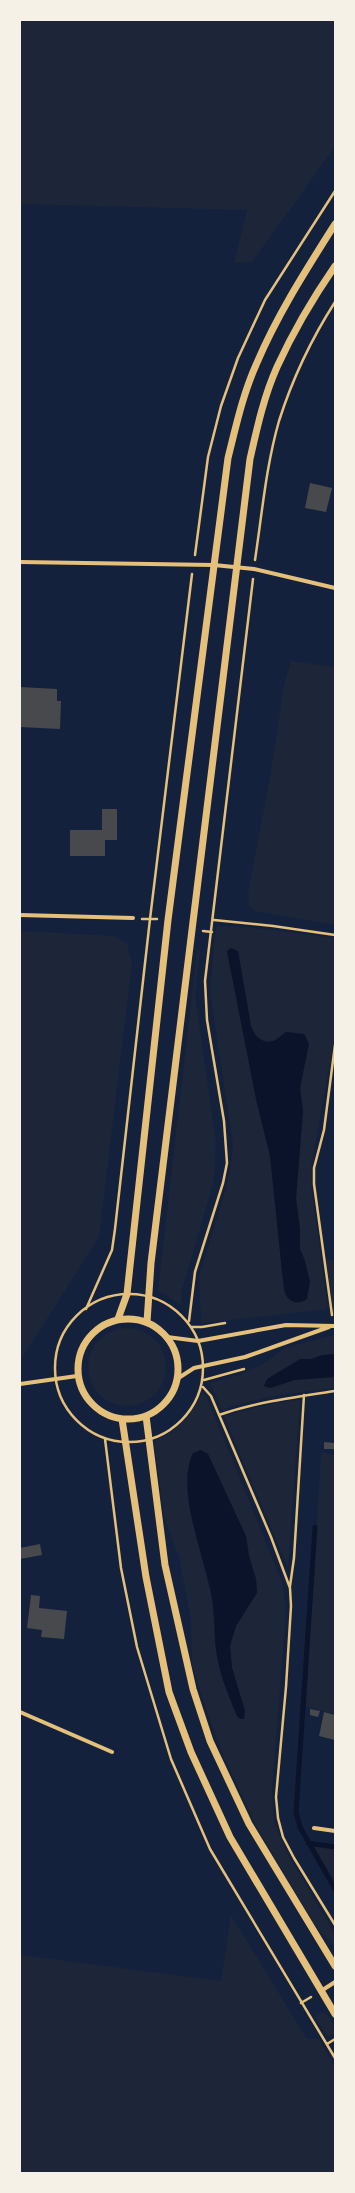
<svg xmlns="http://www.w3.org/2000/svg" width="355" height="2193" font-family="Figtree,sans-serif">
<rect width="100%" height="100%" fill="#14213d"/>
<path fill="#1d2539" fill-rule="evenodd" d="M20,20H335V147L252,262L234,263L247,210L20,204Z
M291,661L335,667V925L254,911L249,906L248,893L271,771L284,685Z
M216,926L246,927L335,938V1035L311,1168V1183L327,1303V1308L323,1310L201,1323L199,1276L224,1196L230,1170L233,1144L211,999V977ZM227,951H238L251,1026C256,1038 260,1041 273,1041C287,1033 286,1031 304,1034L307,1038L300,1088L303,1111L296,1198L300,1249L305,1261L284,1290L270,1156L256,1099Z
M20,931L115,936L127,944L132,963L99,1237L20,1361Z
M197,950L200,951L195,995L216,1142L214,1180L182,1290L181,1305L158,1290Z
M326,1259L335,1261V1312H333Z
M88 1367a39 39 0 1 1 78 0a39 39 0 1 1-78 0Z
M335,1335V1388C296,1392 259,1396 222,1410L210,1383L239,1375L261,1365L285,1348Z
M203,1393L207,1398L282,1582L285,1599V1624L272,1791L274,1822L287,1853L335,1934V1948L314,1924L257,1827L223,1755L206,1709L192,1665L191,1621L179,1557L164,1517L154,1441C180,1431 188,1414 203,1393ZM187,1472L246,1536L249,1556L256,1579L257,1593L236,1626L230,1646L232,1668L245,1711L244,1719H240L237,1716L222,1679L216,1650L212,1599L188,1502Z
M300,1400L288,1568L224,1416L275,1403Z
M321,1452L335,1455V1714L306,1707Z
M313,1846L335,1849V1882Z
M231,1915L307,2039H319L335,2067V2173H20V1955L221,1981Z
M321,2012C330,2014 335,2026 335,2034L327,2036L315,2017Z"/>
<path fill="#0b132b" d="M231,948L238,951L251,1026C255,1036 261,1044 273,1041C278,1040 282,1034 286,1032L304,1034L309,1044L300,1088L303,1111L296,1198L300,1229V1249L305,1261L310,1282L307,1299C297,1306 287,1302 284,1290L270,1156L256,1099L227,951Z
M335,1354V1377L295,1380L270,1388L264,1386L267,1379L300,1359H311L322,1355Z
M201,1450L208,1454L246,1536L249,1556L256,1579L257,1593L236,1626L230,1646L232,1668L245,1711L244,1719H240L237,1716C228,1694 219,1673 216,1650C214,1633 215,1615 212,1598C205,1557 175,1490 193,1453Z"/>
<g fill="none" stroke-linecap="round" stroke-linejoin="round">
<path stroke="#0b132b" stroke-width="5" d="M315,1527L296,1812L300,1827L335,1889
M308,1843L335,1847"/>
</g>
<path fill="#48494c" d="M310,483L332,488L326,512L305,508Z
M20,687L57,689V701H61L60,729L20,727Z
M102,809H117V840H105V856H70V830H102Z
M324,1442L334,1443V1449H324Z
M40,1544L42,1555L20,1559V1548Z
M31,1595L40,1596L39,1608L67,1611L64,1639L41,1637L42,1630L27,1628Z
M310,1709L320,1711L318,1717L310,1715Z
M324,1712L335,1715V1740L319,1736Z"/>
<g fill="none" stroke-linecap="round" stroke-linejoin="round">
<path stroke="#e5c07b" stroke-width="2.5" d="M195,555L208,457L221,406L238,358L265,300L335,191
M255,560C262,514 266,466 279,421C292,380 312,338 335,302
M142,919H157
M214,920L273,926L335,935
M203,931L212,932
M55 1368a74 74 0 1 1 148 0a74 74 0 1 1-148 0Z
M86,1309L112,1250L115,1229L150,919L192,574
M332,1315L314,1184V1168L324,1130L335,1045
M189,1321L195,1272L223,1183L227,1163L224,1121L207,1020L205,981L253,579
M192,1327H202L225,1323
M204,1380L244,1369
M203,1387L211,1396L271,1537L290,1588L291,1606L286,1687L276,1797L278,1818L283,1837L294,1858L335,1925
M219,1415C257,1402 295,1397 335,1391
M105,1439L121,1568L137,1647L171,1759L210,1849L335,2058
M290,1586L294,1558L304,1395
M301,2003L311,1997
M327,2044L335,2039"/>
<path stroke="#e5c07b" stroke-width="4" d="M20,562L214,565L254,569L335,588
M20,915L133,918
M167,1337L198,1341L286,1325L335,1326
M177,1379L194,1368L245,1357L329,1327
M20,1384L77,1376
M20,1712L112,1752
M314,1828L335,1831
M321,1991L335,1982"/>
<path stroke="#e5c07b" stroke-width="7" d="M78 1369a50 50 0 1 1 100 0a50 50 0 1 1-100 0Z
M118,1319L127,1294L130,1266L168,920L228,458C236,426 243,394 256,365C277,315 306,270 335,224
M147,1322L151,1263L250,459C257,428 264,396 277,367C293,332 313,298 335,266
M146,1416L165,1565L193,1689L210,1741L249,1824L335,1966
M122,1419L146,1577L169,1692L191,1752L230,1837L335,2014"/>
</g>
<rect width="355" height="2193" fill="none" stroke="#f6f1e7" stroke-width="42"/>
</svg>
